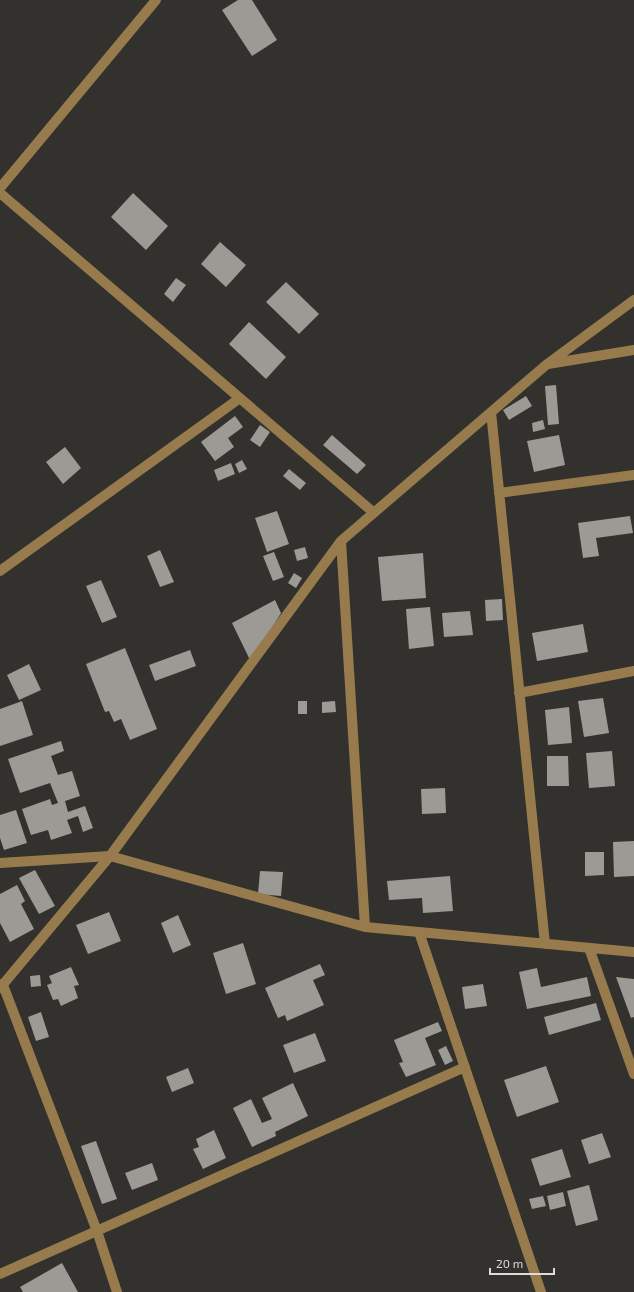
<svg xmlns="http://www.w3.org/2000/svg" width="634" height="1292" font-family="'Exo 2',sans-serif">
<rect width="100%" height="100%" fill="#33312d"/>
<path fill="#9c9a95" d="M238,0H252L277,40L252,56L222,10Z
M133,193L168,226L146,250L111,217Z
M220,242L246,265L226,287L201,264Z
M176,278L186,285L173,302L164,294Z
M286,282L319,314L299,334L266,302Z
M249,322L286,357L266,379L229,344Z
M556,385L559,424L548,425L545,386Z
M526,396L532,406L509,420L503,410Z
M235,416L243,427L228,438L234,447L215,461L201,442Z
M543,420L545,429L533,432L532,423Z
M260,425L270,432L260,447L250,440Z
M332,435L366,465L357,474L323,445Z
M559,435L565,465L534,472L527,441Z
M65,447L81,468L63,484L46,462Z
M242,460L247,469L239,473L235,464Z
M231,463L235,474L218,481L214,470Z
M289,469L306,483L300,490L283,476Z
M277,511L289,544L267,552L255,518Z
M630,516L633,533L596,538L599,556L583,558L578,523Z
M305,547L308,558L297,561L294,550Z
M160,550L174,582L160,587L147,556Z
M274,552L284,577L273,581L263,556Z
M423,553L426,598L382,601L378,557Z
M294,573L302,578L296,588L288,583Z
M101,580L117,617L102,623L86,586Z
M502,599L503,620L486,621L485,600Z
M275,600L281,613L251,662L232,623Z
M430,607L434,646L409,649L406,609Z
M470,611L473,635L444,637L442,613Z
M583,624L588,652L537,661L532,633Z
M125,648L157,729L130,740L121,719L114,722L109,711L105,712L86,664Z
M190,650L196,666L155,681L149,665Z
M29,664L41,690L19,700L7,675Z
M603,698L609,733L584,737L578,701Z
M22,701L33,735L0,746V709Z
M298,701H307V714H298Z
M335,701L336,712L322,713V702Z
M569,707L572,743L548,745L545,710Z
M61,741L64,751L51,756L58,775L72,771L80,796L65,801L68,812L85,806L93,828L83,832L78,816L67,820L72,833L51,840L48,830L31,835L22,809L50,799L52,805L58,803L50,783L20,793L8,759Z
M612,751L615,786L589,788L586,753Z
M547,756H568L569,786H547Z
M445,788L446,813L422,814L421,789Z
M16,810L27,843L4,850L0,838V815Z
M634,841V876L614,877L613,842Z
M585,852H604V875L585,876Z
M35,870L55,906L39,914L19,878Z
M260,871L283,872L281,896L258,894Z
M450,876L453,911L423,913L422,898L389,900L387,881Z
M17,885L25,901L21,904L34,929L10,942L0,923V894Z
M109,912L121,941L88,954L76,925Z
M178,915L191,945L173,953L161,923Z
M243,943L256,984L226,994L213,953Z
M320,964L325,975L313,980L324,1005L287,1021L285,1015L278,1018L265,988Z
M71,967L79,985L74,986L78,998L61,1006L58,999L53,1000L47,985L52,983L49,976Z
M537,968L541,987L587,977L591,996L527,1009L519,972Z
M40,975L41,986L31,987L30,976Z
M616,977L634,979V1017L631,1018Z
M483,984L487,1006L465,1009L462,987Z
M596,1003L601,1020L549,1035L544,1017Z
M41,1012L49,1037L36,1041L28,1017Z
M438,1022L442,1031L425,1038L436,1065L406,1077L399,1063L403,1062L394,1040Z
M315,1033L326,1061L294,1073L283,1045Z
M446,1046L453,1061L445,1065L438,1050Z
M546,1066L559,1102L517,1117L504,1080Z
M188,1068L194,1083L172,1092L166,1077Z
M293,1083L308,1116L275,1132L276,1136L252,1147L233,1108L251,1099L262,1123L272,1119L262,1098Z
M214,1130L226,1158L203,1169L193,1149L199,1147L196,1139Z
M602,1133L611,1157L589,1164L581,1140Z
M96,1141L117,1199L102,1204L81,1146Z
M562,1149L571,1177L540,1186L531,1159Z
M152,1163L158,1180L132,1190L125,1173Z
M589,1185L598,1220L576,1226L567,1191Z
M563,1192L566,1206L550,1210L547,1196Z
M543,1196L546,1206L532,1209L529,1199Z
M62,1263L78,1292H23L20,1287Z"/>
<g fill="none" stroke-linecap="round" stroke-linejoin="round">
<path stroke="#977b4c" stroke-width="10" d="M0,188L156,0
M0,193L373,512
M548,364L634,350
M491,412L545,944
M499,493L634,475
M341,541L365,927
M0,571L240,398
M519,693L634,671
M0,863L110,856L365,927L634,952
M419,932L541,1292
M589,948L634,1074
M0,984L3,985L97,1231L117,1292
M0,988L110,856L341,541L546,365L634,300
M0,1274L465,1067"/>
</g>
<path d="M490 1268v6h64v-6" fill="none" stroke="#deddda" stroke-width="2"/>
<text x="496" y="1268" font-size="12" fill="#deddda" stroke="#33312d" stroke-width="3" paint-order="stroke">20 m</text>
</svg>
